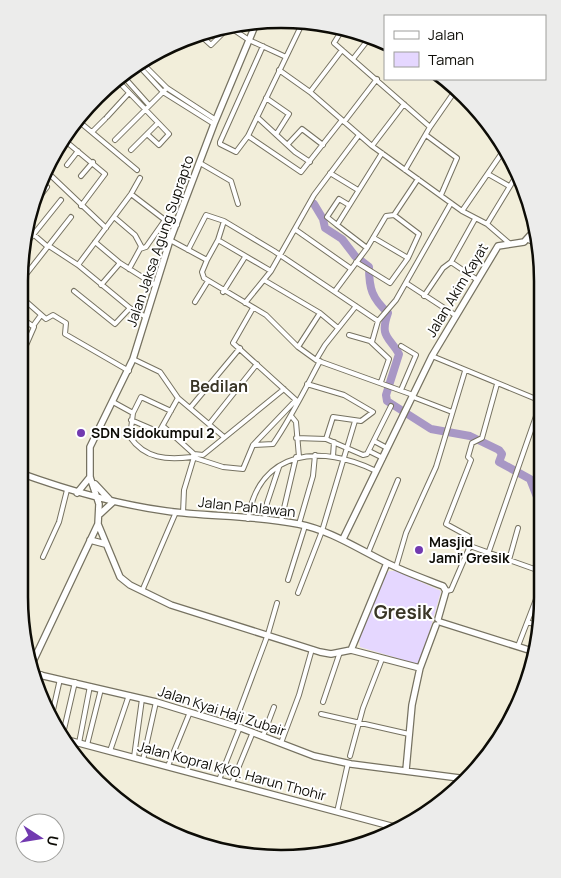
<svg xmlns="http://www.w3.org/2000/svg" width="561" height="878" font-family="Manrope,sans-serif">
<rect width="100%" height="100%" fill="#f2eeda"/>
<path fill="#e5d7ff" d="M389,571H396L441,591L421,661L417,664L360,647L359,639L384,576Z"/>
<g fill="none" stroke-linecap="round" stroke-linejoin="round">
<path stroke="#a897c5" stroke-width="8" d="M314,204L323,219L325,228L342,239L355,256L369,267C369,289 372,298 388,313C379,338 390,337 399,354L386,395L387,401L431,429L470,436L499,450L502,454L499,462L530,479L541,507
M540,532L537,528L541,517"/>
<g stroke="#767261" stroke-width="6">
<path id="street" d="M231,28L249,40L286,57
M342,30L334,43L430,127
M201,36L211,45L227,29
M263,46L220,142V144L236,152L248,136L302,24
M353,59L371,36
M142,63L167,88L216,120
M139,66L163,92L214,124
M279,70L310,92L372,146L462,211L487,224L509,243
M124,77L149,105
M118,81L169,134L159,145L147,134
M310,92L342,50
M266,98L289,114L277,133
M107,117L129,93
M257,117L295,152L310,162
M76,119L137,170
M344,122L377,79
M92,132L105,119
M426,135L457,158L441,195
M248,136L301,172L342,120
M63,139L105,174L81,206
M115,140L165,90
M288,144L302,129L323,145
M372,146L404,104
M131,150L158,123
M200,163L231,181L238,204
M67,165L78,151
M44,169L106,228
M405,170L430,127L455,91
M330,173L358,190
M488,174L509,186
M81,176L93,162
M131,194L165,220L177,225
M34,204L47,187
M462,211L504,150
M114,217L135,235L141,246L140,249
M487,224L518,173
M337,225L327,217L339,199L349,205
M26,228L48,247
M296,230L350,268
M374,238L408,258
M170,240L207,260L202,272L204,278L266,315L298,347L316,360L413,395
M218,240L224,221L274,251L378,321L396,300L451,203
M528,240L537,244
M95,242L120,263L155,285
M49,246L78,265L130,308L146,317
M367,248L337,225L382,153
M21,250L61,200
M188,250L206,215L224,221
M21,253L25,260
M207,260L218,240L271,271
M356,262L390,283L408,258L419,234L394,215
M451,262L476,279
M78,265L131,194L140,178
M129,269L140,249L146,247L165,220
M24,277L71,217
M264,280L320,313L338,328
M406,283L455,315
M101,285L120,263
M74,291L115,324L130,308
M335,291L367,248L386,216L394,215L418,179
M223,292L245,257
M424,296L443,268L451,262L475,219
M21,297L46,319L53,315L66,323L65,334L129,371
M195,302L208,281
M245,303L271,271L314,195L359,135
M253,308L233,343L297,401
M33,326L41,315
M349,335L370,341L389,359L381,382
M372,342L378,321
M401,346L416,355L401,390
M298,347L320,313
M432,356L541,401
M20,359L34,327L21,318
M133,359L160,372L178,398L224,437
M316,360L325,345L356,306
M307,384L344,395L373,412L361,421L333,417L326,439
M413,397L452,412
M113,402L133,413
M190,408L240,348
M171,411L141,397L133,413L130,437C145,459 167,460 192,457L194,454
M292,417L296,422L299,457
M131,420L159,432L178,398
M210,423L257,364
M163,426L194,454L203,455L284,389
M296,438L326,439L363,455L367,454L391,406
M374,441L387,448
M254,445L273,444C291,418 305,389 320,361
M369,451L383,458
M333,456L334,442
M192,457L223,467L243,469L253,445L296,400
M541,502V501
M183,513L184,490L194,457
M248,519C259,449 322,444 376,471
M265,519L267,503L279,467
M281,521L296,457
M299,524L313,476L315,455
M541,527V522
M470,546L468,536L446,524L471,460L468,457L472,443L482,438L497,384
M470,546L540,571
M368,553L398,480
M488,554L541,402
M43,557L59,522L67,490
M509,560L518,528
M396,567L406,533L436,467L465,371
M288,580L305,526
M142,591L176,512
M446,591L451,590L470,546
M298,593L322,531L355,421
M528,622L540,627
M518,646L540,589
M38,692L41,674
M323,702L340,652
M321,714L409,734
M51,719L60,679
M234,725L268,634L277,603
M263,736L274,707
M62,738L75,682
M79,743L90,686
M281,743L299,695L312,649
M87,745L101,689
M110,751L129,695
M350,756L363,708L382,659
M134,757L142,699
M143,760L156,702
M168,766L190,712
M219,780L240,727
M232,783L253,732
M337,812L348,763"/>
</g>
<g stroke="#767261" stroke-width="8">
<path id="secondary" d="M20,473C67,490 115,504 166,511C209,517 254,515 298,524C330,530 358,549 387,563C405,572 425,579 443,586L446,591L438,619
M95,484L109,499
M77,493L90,477
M100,514L113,502
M98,524L120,577L130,585L171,605L320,652L331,654L351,650
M343,539L432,356L498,246L524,242L533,232
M90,540L105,544
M387,563L351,650L420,668L436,625
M440,622L535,652
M30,668L98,524L99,504L90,477V447L133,359L170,240L214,124L257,21
M31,673L156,702L241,728L314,756L351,764L467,779
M60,738L398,828
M406,770L412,705L420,668"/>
</g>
<g stroke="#9c8d49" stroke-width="9">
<path id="highway" d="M441,79L465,100"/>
</g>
<use href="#street" stroke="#fff" stroke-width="4"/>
<use href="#secondary" stroke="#fff" stroke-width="5.5"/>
<use href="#highway" stroke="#e9d36d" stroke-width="7"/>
</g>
<g fill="#723ab0" stroke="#fff" stroke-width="2">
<circle cx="81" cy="433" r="5"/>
<circle cx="419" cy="550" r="5"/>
</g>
<g text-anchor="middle" stroke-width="4" stroke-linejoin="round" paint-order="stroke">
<g font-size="14" fill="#0d0c06" stroke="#fff">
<text transform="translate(160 241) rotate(-71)" y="5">Jalan Jaksa Agung Suprapto</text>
<text transform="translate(457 290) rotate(-59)" y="5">Jalan Akim Kayat</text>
<text transform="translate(247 507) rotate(6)" y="5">Jalan Pahlawan</text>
<text transform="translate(222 711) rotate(18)" y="5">Jalan Kyai Haji Zubair</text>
<text transform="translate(232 771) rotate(15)" y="5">Jalan Kopral KKO. Harun Thohir</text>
</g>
<g font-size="14" font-weight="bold" fill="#0d0c06" stroke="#fff" text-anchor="start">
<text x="91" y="438">SDN Sidokumpul 2</text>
<text x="429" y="547">Masjid<tspan x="429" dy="16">Jami' Gresik</tspan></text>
</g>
<g font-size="16" font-weight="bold" fill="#393526" stroke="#fff">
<text x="219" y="392">Bedilan</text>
</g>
<g font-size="19" font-weight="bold" fill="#393526" stroke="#fff">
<text x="403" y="619">Gresik</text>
</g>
</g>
<path d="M0 0H561V878H0ZM281 28H281A253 253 0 0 1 534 281V597A253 253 0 0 1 281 850H281A253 253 0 0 1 28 597V281A253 253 0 0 1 281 28Z" fill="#ececeb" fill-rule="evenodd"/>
<path fill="none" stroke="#0d0c06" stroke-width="2.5" d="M281 28H281A253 253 0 0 1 534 281V597A253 253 0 0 1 281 850H281A253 253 0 0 1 28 597V281A253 253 0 0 1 281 28Z"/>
<rect x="384" y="15" width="162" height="65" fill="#ffffff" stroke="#9e9e9b"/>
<rect x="394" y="31" width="25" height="8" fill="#ffffff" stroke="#9e9e9b"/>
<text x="428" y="40" font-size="15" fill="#0d0c06">Jalan</text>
<rect x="394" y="52" width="25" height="15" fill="#e5d7ff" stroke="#9e9e9b"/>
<text x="428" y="65" font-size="15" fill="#0d0c06">Taman</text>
<g transform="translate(40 838) rotate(102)"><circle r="24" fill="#ffffff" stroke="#9e9e9b"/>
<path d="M0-4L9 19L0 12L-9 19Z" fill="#723ab0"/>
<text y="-8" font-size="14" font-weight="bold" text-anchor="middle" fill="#0d0c06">U</text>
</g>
</svg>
